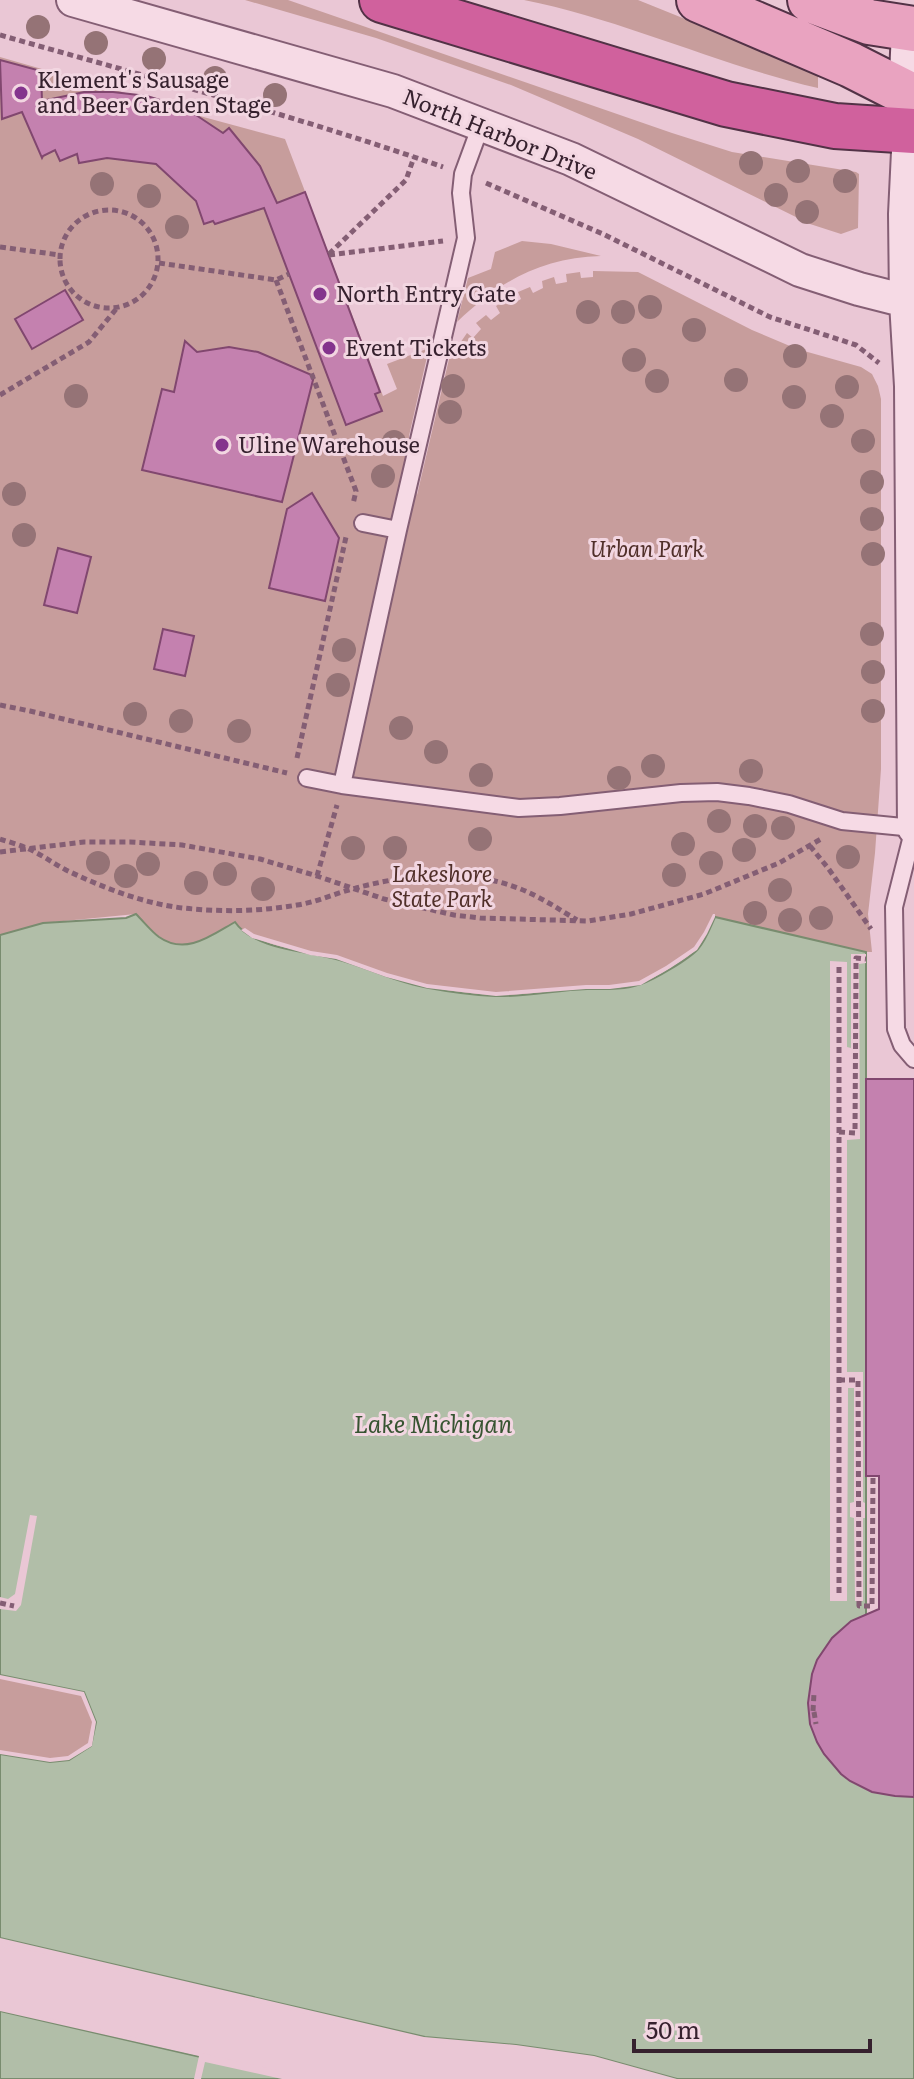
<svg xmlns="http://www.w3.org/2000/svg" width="914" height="2079" font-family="Literata,serif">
<rect width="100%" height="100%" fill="#eac7d5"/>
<path fill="#c79d9c" d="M245,0H288L672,133L732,152L856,172L859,174L858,228L841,234L810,224L638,139L511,85L376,38Z
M524,0H638L710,29L818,76V88C718,65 624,20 524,0Z
M0,57L129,94L157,99L196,115L285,139L383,396L397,389L387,364L429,348L409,436L417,495L449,359L467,333L473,338L481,329L476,323L486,315L491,320L500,313L496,306L507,299L511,305L521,299L518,292L530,287L533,293L543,288L542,281L554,277L556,284L567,282L566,274L580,272L581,278L593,277V271L638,272L752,330L797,349L861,367L872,374L878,386L881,399V769L875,853L868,914L872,952L697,950L641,985L496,996L427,988L252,938L241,930L235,922C212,936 185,956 159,937C151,931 144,922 136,914L43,923L0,935Z
M522,241L551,244L601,256C541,258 500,281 457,322L468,278L491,269L495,252Z
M0,1675L84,1692L96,1722L92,1746L69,1760L50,1762L0,1754Z"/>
<path fill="#b1bea8" stroke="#798c6f" stroke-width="2" d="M136,914C144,922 151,931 159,937C186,956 212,935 235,922C253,949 306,951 336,959C367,967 396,983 429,988C450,992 474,995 495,996C526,997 556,990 587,989C604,989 624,990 641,984C654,980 689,959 698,949C706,940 710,928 715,917L866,952V1620L914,1721V2079H677L594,2056L516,2045L425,2037L0,1938V1754L50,1762L69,1760L91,1746L96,1722L84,1692L0,1675V935L43,923L126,918Z
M0,2011L297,2079H0Z"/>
<path fill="#eac7d5" d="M713,914H715V917L707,934L697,950L668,969L641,985L610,989H586L496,996L427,988L386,977L336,959L310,955L252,938L241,930L245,928L254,934L311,951L337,955L387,973L427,984L496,992L586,985H609L639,981L666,966L694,947L704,932Z
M851,954H866V963L859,964L860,1139L847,1140V1372H863V1502L865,1503V1518H863V1601H855L854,1518L850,1517V1503L854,1502V1388H848L847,1601H830V961L847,962V1047L851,1048Z
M30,1515L37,1516L21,1605L16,1611L0,1609V1597L8,1599L15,1594Z
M0,1675L84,1692L96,1722L92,1746L69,1760L50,1762L0,1754V1750L50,1758L68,1756L88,1743L92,1722L81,1696L0,1679Z
M0,1938L424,2037L516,2045L594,2056L677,2079H662L593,2060L516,2049L424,2041L37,1952L0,1942Z
M0,2007L298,2075L301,2079H282L205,2062L201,2079H194L199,2056L0,2011Z"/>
<path fill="#c481af" stroke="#81476f" stroke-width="2" d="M0,60L41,71L42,101L84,92H113L147,96L176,105L196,115L223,133L229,128L260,166L277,203L305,192L380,392L375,394L382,411L346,425L264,208L215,224L213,221L204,224L196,201L156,164L107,158L79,163L77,154L60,161L55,150L43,156L42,158L22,112L2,119Z
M65,290L83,320L32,349L15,319Z
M185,341L197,352L229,347L258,352L314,376L282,502L142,470L162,389L174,392Z
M312,493L339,538L325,601L269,588L287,509Z
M58,548L91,557L77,613L44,605Z
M163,629L194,636L185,676L154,669Z
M866,1079H914V1797L895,1796L872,1792L850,1781L841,1774L824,1754L817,1742L810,1724L808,1703L812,1674L817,1660L832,1638L851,1621L879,1609V1476H866Z"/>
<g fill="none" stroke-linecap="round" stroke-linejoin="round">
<g stroke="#845e74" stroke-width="20">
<path id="service" d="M363,523L398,530
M307,778L342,785L519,808L560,806L681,793L717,792L749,796L789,804L842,821L914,828L894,907L896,1029L902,1045L914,1059
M342,785L398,530L466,238L461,193L463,174L481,125"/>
</g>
<g stroke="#845e74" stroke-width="36">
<path id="minor" d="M73,0L393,91L571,159L800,270L859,289L914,303
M910,110L905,214L906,302L911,386L914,828"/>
</g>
<g stroke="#664157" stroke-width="48">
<path id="secondary" d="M911,95L914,32"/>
</g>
<g stroke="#523246" stroke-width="48">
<path id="primary" d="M699,0L851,65L914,97
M810,0L869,22L914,29"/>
</g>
<g stroke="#523246" stroke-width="48">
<path id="motorway" d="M382,0L726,104L835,126L914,131"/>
</g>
<path stroke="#845e74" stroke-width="5" stroke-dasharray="6 4" stroke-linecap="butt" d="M0,35C148,77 297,116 443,167
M486,183L603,234L770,317L856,345L879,363
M60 259a49 49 0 1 1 98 0a49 49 0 1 1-98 0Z
M0,247L60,255
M329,254L406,180L414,157
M329,255L443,241
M159,263L276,280L289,274
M276,280L356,491L353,504
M0,395L89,342L117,308
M0,705L30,711L287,773
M297,758L346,537
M0,839C9,842 20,845 29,849C42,855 53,863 66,870C106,889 149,906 194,909C228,912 263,911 297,905C317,902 336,893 356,888C409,874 465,868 518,888C539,896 557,908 577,920
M810,846L828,868L871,929
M0,852L84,842H130L182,845L260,859L317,876L384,899L454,915L480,918L588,921L631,914L704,894L779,863L821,839
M317,876L337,805
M839,967V1595
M839,1132L855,1133L856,964V958L866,959
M839,1380H858L859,1606H872L873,1476
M0,1603L14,1606
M813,1711L814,1693
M814,1712L816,1724"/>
<use href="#service" stroke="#f6dae5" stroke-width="16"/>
<use href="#minor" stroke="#f6dae5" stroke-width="32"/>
<use href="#secondary" stroke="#f6dae5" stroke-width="44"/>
<use href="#primary" stroke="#e9a3c0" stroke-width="44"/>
<use href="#motorway" stroke="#d0619d" stroke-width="44"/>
</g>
<g fill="#957376">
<circle cx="38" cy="27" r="12"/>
<circle cx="96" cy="43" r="12"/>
<circle cx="154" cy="59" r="12"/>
<circle cx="215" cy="78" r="12"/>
<circle cx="275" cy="95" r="12"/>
<circle cx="751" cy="163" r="12"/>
<circle cx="798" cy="171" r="12"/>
<circle cx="845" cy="181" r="12"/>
<circle cx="102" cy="184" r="12"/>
<circle cx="776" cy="195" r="12"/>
<circle cx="149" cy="196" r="12"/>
<circle cx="807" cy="212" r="12"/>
<circle cx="177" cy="227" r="12"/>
<circle cx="650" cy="307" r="12"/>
<circle cx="588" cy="312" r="12"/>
<circle cx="623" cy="312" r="12"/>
<circle cx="694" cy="330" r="12"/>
<circle cx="795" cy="356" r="12"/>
<circle cx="634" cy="360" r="12"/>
<circle cx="736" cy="380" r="12"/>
<circle cx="657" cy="381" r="12"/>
<circle cx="453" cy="386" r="12"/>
<circle cx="847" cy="387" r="12"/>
<circle cx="76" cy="396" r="12"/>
<circle cx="794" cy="397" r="12"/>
<circle cx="450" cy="412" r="12"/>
<circle cx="832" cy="416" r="12"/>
<circle cx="863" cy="441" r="12"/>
<circle cx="394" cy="442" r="12"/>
<circle cx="383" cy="476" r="12"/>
<circle cx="872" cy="482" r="12"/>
<circle cx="14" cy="494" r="12"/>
<circle cx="872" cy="519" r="12"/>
<circle cx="24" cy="535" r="12"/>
<circle cx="873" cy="554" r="12"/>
<circle cx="872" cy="634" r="12"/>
<circle cx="344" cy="650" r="12"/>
<circle cx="873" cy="672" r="12"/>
<circle cx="338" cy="685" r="12"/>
<circle cx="873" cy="711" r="12"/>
<circle cx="135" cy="714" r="12"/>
<circle cx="181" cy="721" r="12"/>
<circle cx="401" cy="728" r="12"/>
<circle cx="239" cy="731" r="12"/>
<circle cx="436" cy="752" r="12"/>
<circle cx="653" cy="766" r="12"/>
<circle cx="751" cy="771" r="12"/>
<circle cx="481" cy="775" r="12"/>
<circle cx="619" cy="778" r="12"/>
<circle cx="719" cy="821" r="12"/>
<circle cx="755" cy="826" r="12"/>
<circle cx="783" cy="828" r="12"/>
<circle cx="480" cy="839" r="12"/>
<circle cx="683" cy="844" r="12"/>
<circle cx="353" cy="848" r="12"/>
<circle cx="395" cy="848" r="12"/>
<circle cx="744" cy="850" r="12"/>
<circle cx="848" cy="857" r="12"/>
<circle cx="98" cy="863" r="12"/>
<circle cx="711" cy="863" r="12"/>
<circle cx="148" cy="864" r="12"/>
<circle cx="225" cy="874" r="12"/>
<circle cx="674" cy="875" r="12"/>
<circle cx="126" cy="876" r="12"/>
<circle cx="196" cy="883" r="12"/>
<circle cx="263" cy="889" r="12"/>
<circle cx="780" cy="890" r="12"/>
<circle cx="755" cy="913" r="12"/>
<circle cx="821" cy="918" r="12"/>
<circle cx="790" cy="920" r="12"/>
</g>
<g fill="#84348d" stroke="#f2d6e1" stroke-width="3">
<circle cx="21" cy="93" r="8"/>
<circle cx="320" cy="294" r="8"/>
<circle cx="329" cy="348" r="8"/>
<circle cx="222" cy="445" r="8"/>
</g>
<g text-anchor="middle" stroke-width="6" stroke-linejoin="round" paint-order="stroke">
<g font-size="22" fill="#36212e" stroke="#f2d6e1" text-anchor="start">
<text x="37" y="88">Klement's Sausage<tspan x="37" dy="25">and Beer Garden Stage</tspan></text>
<text x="336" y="302">North Entry Gate</text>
<text x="345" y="356">Event Tickets</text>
<text x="238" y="453">Uline Warehouse</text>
</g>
<g font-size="22" fill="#36212e" stroke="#f2d6e1">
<text transform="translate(500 134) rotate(22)" y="8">North Harbor Drive</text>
</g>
<g font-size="22" font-style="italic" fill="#502f29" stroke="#f2d6e1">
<text x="647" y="557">Urban Park</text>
<text x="442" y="882">Lakeshore<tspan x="442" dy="25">State Park</tspan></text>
</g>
<g font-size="24" font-style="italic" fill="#375431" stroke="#f2d6e1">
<text x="433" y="1433">Lake Michigan</text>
</g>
</g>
<path d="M634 2039v12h236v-12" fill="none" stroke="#36212e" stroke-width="4"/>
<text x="646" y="2039" font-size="24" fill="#36212e" stroke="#f2d6e1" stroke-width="6" paint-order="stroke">50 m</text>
</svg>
